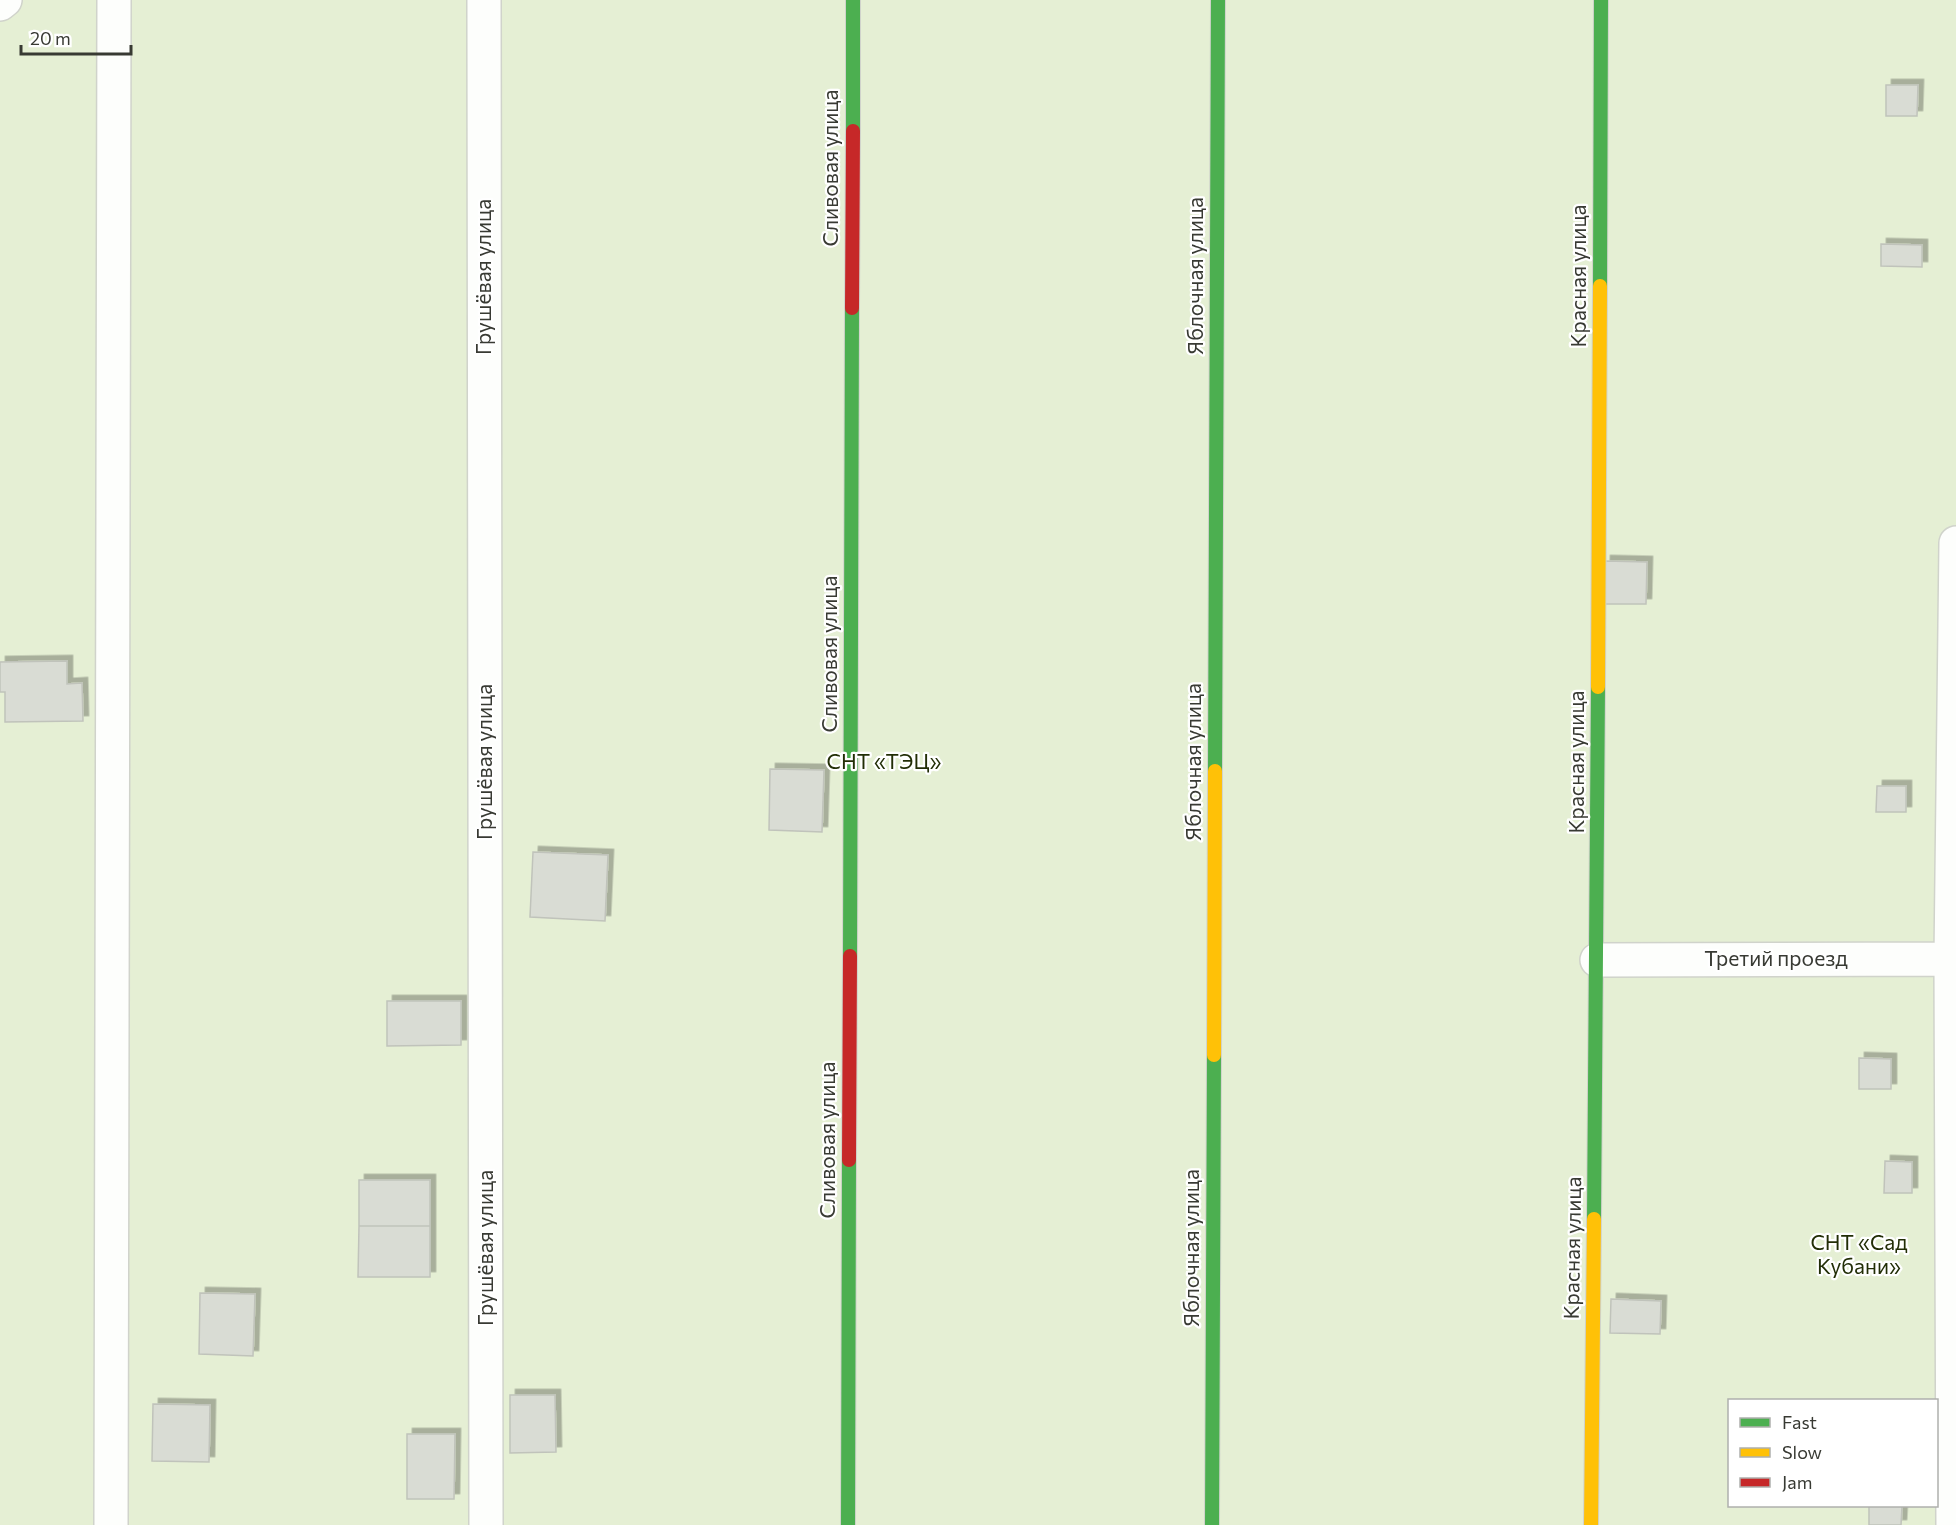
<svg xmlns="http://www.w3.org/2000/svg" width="1956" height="1525" font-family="Commissioner,sans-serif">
<defs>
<filter id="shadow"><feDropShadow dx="5.5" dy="-5.5" stdDeviation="0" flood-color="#0004"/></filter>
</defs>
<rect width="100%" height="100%" fill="#f2f6ec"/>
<path fill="#e5efd4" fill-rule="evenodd" d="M0,0H1956V1525H0ZM1730,1400H1936V1506H1730Z"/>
<path fill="#d9dcd4" stroke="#c0c3bb" stroke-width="1.5" filter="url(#shadow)" d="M1886,85H1918L1917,116H1886Z
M1881,244L1922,245V267L1881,266Z
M1605,561L1647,562L1646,604H1604Z
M67,661V684L82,683L83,721L5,722V692H0V662Z
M770,769L824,770L822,832L769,830Z
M1877,786H1906V812H1876Z
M533,852L608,855L605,921L530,917Z
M387,1001H461V1045L387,1046Z
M1859,1058L1891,1059V1089H1859Z
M1885,1161L1912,1162V1193H1884Z
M359,1180H430V1226H359Z
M359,1226H430V1277H358Z
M200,1293L255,1294L253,1356L199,1354Z
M1611,1299L1661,1301L1660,1334L1610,1333Z
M510,1395H555L556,1452L510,1453Z
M153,1404L210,1405L209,1462L152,1461Z
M407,1434H455L454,1499H407Z
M1869,1506H1902L1901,1525H1869Z"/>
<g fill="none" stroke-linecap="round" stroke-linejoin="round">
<g stroke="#d0d3cb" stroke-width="36">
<path id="street" d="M484,0L486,1525
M0,4L5,0
M1597,960L1956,959
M111,1525L114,0
M1953,1525L1951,959L1956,543"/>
</g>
<g stroke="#d0d3cb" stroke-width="16">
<path id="fast" d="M853,131V0
M1600,286L1601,0
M1215,771L1218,0
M850,956L852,308
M1594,1219L1598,687
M848,1525L849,1160
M1212,1525L1214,1055"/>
</g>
<g stroke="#d0d3cb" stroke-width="16">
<path id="slow" d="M1598,687L1600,286
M1214,1055L1215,771
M1591,1525L1594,1219"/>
</g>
<g stroke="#d0d3cb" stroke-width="16">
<path id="jam" d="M852,308L853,131
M849,1160L850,956"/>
</g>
<use href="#street" stroke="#fdfefc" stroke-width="33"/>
<use href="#fast" stroke="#4caf50" stroke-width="14"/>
<use href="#slow" stroke="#ffc107" stroke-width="14"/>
<use href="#jam" stroke="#c62828" stroke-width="14"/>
</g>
<g text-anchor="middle" stroke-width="4.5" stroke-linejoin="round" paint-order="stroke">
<g font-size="21" fill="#383a33" stroke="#fff">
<text transform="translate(831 168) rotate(-90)" y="7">Сливовая улица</text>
<text transform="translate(1196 276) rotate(-90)" y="7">Яблочная улица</text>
<text transform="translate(1579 276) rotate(-90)" y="7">Красная улица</text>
<text transform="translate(484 277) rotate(-90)" y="7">Грушёвая улица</text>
<text transform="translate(830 654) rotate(-90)" y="7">Сливовая улица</text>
<text transform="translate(485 762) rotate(-90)" y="7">Грушёвая улица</text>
<text transform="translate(1194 762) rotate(-90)" y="7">Яблочная улица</text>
<text transform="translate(1577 762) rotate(-90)" y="7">Красная улица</text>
<text x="1776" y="966">Третий проезд</text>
<text transform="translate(828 1140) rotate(-90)" y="7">Сливовая улица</text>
<text transform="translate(486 1248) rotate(-90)" y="7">Грушёвая улица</text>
<text transform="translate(1192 1248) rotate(-90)" y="7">Яблочная улица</text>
<text transform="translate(1573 1248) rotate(-89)" y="7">Красная улица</text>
</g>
<g font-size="21" fill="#222e06" stroke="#fff">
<text x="884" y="769">СНТ «ТЭЦ»</text>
<text x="1859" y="1250">СНТ «Сад<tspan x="1859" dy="24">Кубани»</tspan></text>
</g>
</g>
<rect x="1728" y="1399" width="210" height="108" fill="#ffffff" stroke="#afb0ad" stroke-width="1.5"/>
<rect x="1740" y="1418" width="30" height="9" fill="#4caf50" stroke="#afb0ad" stroke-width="1.5"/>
<text x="1782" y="1429" font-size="18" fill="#383a33">Fast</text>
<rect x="1740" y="1448" width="30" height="9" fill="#ffc107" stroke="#afb0ad" stroke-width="1.5"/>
<text x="1782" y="1459" font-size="18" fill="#383a33">Slow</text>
<rect x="1740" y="1478" width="30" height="9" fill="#c62828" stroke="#afb0ad" stroke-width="1.5"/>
<text x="1782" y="1489" font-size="18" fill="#383a33">Jam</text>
<path d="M21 45v9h110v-9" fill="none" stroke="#383a33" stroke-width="3"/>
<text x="30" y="45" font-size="18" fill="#383a33" stroke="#ffffff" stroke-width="4.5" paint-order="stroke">20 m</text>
</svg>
